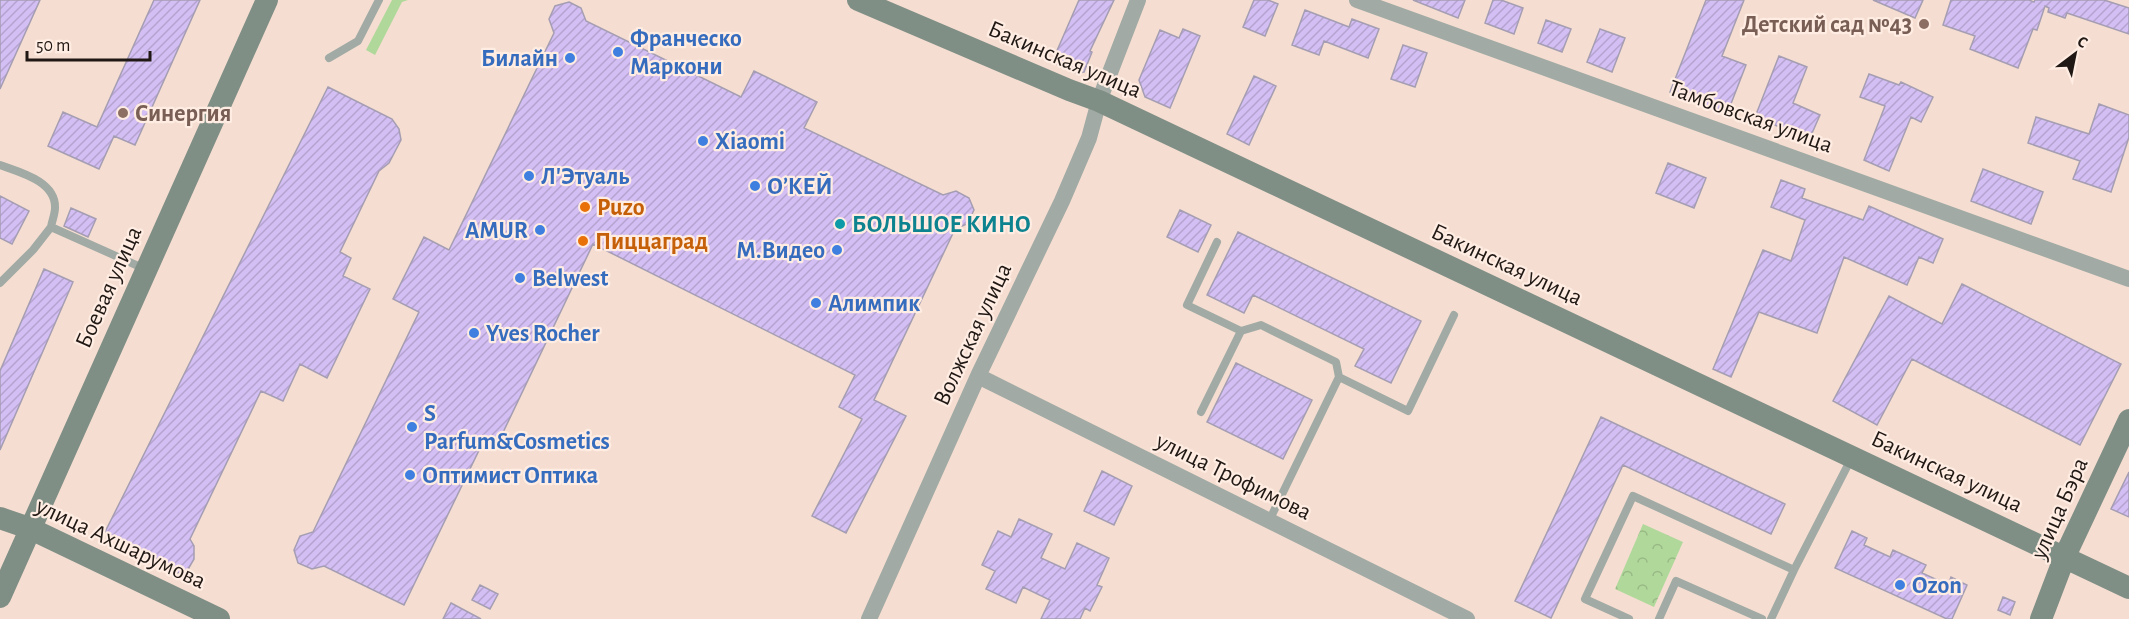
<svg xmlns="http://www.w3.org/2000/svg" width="2129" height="619" font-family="'Alegreya Sans',sans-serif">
<defs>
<pattern id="park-crowns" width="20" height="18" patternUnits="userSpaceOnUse" patternTransform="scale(1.5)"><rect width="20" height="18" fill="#b1d89b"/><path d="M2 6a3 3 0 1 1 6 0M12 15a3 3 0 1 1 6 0" fill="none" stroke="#98b985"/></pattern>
<pattern id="building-hatch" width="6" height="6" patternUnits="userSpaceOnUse" patternTransform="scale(1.5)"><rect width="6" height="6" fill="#d3bff4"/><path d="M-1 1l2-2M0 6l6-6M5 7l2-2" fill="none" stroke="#b5a3d0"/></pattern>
</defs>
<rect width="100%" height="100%" fill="#f5ded1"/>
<path fill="#b1d89b" d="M392,0H408L402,2L375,55L366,50Z"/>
<path fill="url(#park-crowns)" d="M1643,524L1683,542L1654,607L1615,589Z"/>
<path fill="url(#building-hatch)" stroke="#a59db2" stroke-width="1.5" d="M0,0H40L0,89Z
M154,0H200L135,145L114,136L99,169L48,146L63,112L97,127Z
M1079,0H1114L1090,51L1092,52L1084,72L1076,73L1052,62Z
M1254,0H1268L1278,4L1265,36L1243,27Z
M1413,0H1465L1458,18Z
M1493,0H1501L1523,8L1514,34L1485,23Z
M1706,0H1744L1722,56L1746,65L1727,114L1670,92Z
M1873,0H1923L1915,18Z
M1951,0H2029L2034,2L2035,0H2104L2129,8V34L2067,13L2065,18L2048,12L2049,8L2045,6L2037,30L2033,29L2018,68L1970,49L1975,36L1943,25Z
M569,2L581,8L586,21L741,97L754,71L817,102L804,128L943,195L956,191L969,198L974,210L967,224L955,229L874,400L906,416L846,533L812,516L862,419L839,407L855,375L593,244L498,443L485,438L404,605L324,566L312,569L298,563L294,550L300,536L313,532L419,312L393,299L424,237L449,250L554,33L549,19L555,6Z
M1305,10L1349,27L1352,19L1379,29L1368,58L1324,41L1319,55L1292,45Z
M1546,20L1571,29L1562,52L1538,43Z
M1183,29L1200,36L1170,108L1145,97L1139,80L1160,30L1179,38Z
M1600,29L1625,38L1612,72L1587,62Z
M1403,45L1427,53L1415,87L1391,79Z
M1779,56L1807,67L1793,103L1820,115L1809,140L1792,133V132L1755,117Z
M1869,74L1899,85L1901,82L1933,97L1921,122L1911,117L1889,171L1864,160L1885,106L1860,97Z
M1254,76L1276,86L1249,145L1227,134Z
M328,87L392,119L399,129L401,140L389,163L379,171L340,252L351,258L343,276L370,289L327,378L300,364L283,401L261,391L190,539L194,546V559L187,571L177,573L164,565L158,559L105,532Z
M2099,104L2129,115V137L2111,192L2073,179L2080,161L2028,143L2036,117L2089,134Z
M1668,163L1706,178L1694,208L1656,193Z
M1983,169L2043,192L2031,224L1971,201Z
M1781,180L1805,189L1802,198L1863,220L1869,206L1943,239L1933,263L1919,257L1907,285L1844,257L1817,333L1759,312L1731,377L1713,369L1763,250L1791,261L1805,220L1771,207Z
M0,196L29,211L12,244L0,238Z
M71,208L96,219L88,237L64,226Z
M1180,210L1211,225L1198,252L1167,237Z
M1238,232L1421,321L1391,383L1355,366L1364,349L1253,295L1244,313L1207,295Z
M44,269L73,282L0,450V371Z
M1962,284L2121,364L2080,445L1912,359L1877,425L1833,401L1889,296L1942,324Z
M1236,363L1312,400L1283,459L1207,422Z
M1601,417L1785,504L1771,534L1623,465L1551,618L1515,601Z
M1102,471L1132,486L1114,525L1084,511Z
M2129,472V517L2111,509Z
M1019,519L1052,534L1041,558L1065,569L1077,543L1109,558L1097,585L1102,587L1090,611L1085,608L1080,619H1041L1050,600L1023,587L1016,603L986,589L995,571L982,565L998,531L1011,537Z
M1852,531L1867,538L1864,545L1890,557L1893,550L1926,565L1922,573L1948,585L1951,577L1967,585L1952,619H1947L1835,568Z
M480,585L498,594L490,609L472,600Z
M2003,597L2015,602L2010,615L1998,610Z
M451,603L481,619H443Z"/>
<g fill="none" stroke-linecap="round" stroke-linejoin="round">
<path stroke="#a1aaa4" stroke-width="8" d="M329,58L358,41L379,0
M0,165C19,172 56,181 55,208C55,214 52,221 51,227L145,269
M1217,242L1187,305L1241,331L1261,325L1336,362L1339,377
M0,283L33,250L51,227
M1201,412L1241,331
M1269,521L1339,377L1408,411L1454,315
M1629,619L1585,599L1633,496L1794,570L1851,459
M1659,619L1676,581L1762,619
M1771,619L1794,570"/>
<path stroke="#a1aaa4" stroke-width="16" d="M1357,0L2129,279
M978,376L1467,619
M869,619L978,376L1062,201L1089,138L1099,101L1138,0"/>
<path stroke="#808f86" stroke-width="22" d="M858,0L1069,90L1099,101L2129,588
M0,518L29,528L219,619
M0,597L267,0
M2041,619L2065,556L2129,420"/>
</g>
<g fill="#8d6e63" stroke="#ffece2" stroke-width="2">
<circle cx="1924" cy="24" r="6"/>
<circle cx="123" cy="113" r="6"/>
</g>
<g fill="#3f7fe0" stroke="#ffece2" stroke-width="2">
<circle cx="618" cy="52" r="6"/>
<circle cx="570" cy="58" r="6"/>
<circle cx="703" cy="141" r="6"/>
<circle cx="529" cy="176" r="6"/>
<circle cx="755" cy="186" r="6"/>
<circle cx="540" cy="230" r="6"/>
<circle cx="837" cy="250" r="6"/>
<circle cx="520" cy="278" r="6"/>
<circle cx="816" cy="303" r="6"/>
<circle cx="474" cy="333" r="6"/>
<circle cx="412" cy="427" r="6"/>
<circle cx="410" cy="475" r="6"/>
<circle cx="1900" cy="585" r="6"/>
</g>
<g fill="#e8710a" stroke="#ffece2" stroke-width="2">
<circle cx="585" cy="207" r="6"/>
<circle cx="583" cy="241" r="6"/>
</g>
<circle fill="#0f9aa8" stroke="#ffece2" stroke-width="2" cx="840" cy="224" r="6"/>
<g text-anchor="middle" stroke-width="4.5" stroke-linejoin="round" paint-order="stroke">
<g font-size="24" font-weight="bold" fill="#785e54" stroke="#ffece2" text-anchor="end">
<text x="1912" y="32">Детский сад №43</text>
<text x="135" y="121" text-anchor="start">Синергия</text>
</g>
<g font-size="24" font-weight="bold" fill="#366cbe" stroke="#ffece2" text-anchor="start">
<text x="630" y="46">Франческо<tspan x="630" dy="28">Маркони</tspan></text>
<text x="558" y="66" text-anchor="end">Билайн</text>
<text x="715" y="149">Xiaomi</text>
<text x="541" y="184">Л'Этуаль</text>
<text x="767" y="194">О’КЕЙ</text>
<text x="528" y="238" text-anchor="end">AMUR</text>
<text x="825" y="258" text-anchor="end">М.Видео</text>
<text x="532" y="286">Belwest</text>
<text x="828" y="311">Алимпик</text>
<text x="486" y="341">Yves Rocher</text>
<text x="424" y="421">S<tspan x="424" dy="28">Parfum&amp;Cosmetics</tspan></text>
<text x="422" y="483">Оптимист Оптика</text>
<text x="1912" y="593">Ozon</text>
</g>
<g font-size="24" fill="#201814" stroke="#ffece2">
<text transform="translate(1065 59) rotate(23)" y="8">Бакинская улица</text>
<text transform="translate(1751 116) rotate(20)" y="8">Тамбовская улица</text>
<text transform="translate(1507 264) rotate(25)" y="8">Бакинская улица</text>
<text transform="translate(108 287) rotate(-66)" y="8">Боевая улица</text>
<text transform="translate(972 334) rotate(-65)" y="8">Волжская улица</text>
<text transform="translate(1947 471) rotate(25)" y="8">Бакинская улица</text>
<text transform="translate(1234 476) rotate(26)" y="8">улица Трофимова</text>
<text transform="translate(2059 508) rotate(-66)" y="8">улица Бэра</text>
<text transform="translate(121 543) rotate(25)" y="8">улица Ахшарумова</text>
</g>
<g font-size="24" font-weight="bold" fill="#c56008" stroke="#ffece2" text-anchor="start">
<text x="597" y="215">Puzo</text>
<text x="595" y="249">Пиццаград</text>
</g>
<g font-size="24" font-weight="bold" fill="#0d838f" stroke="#ffece2" text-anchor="start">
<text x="852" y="232">БОЛЬШОЕ КИНО</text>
</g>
</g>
<g transform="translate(2075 54) rotate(32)" stroke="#ffece2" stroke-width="4.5" paint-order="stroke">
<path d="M0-4.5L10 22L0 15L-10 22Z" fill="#201814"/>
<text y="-9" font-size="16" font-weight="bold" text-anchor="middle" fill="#201814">С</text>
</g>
<path d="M27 51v9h123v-9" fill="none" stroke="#201814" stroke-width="3"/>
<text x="36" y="51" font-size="18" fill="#201814" stroke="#ffece2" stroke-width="4.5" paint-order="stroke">50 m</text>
</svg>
